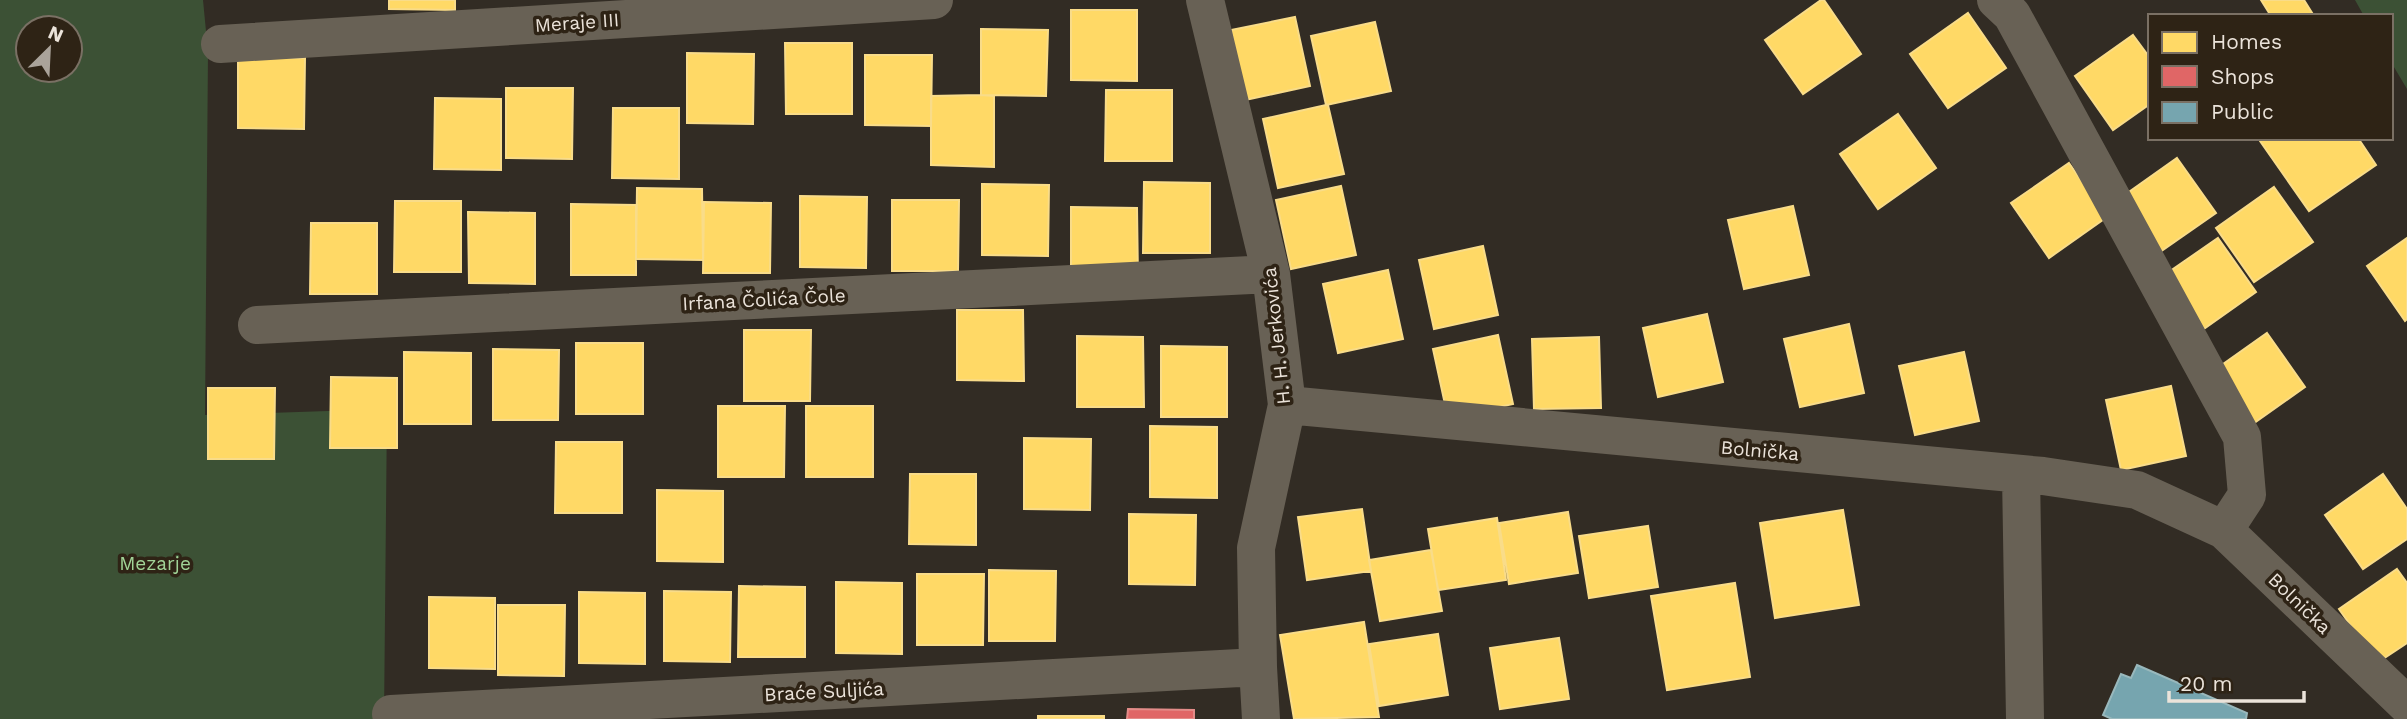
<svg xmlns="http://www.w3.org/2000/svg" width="2407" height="719" font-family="'Work Sans',sans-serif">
<rect width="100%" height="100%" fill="#322c24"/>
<path fill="#3c5135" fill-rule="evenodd" d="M0,0H203L208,52L205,415L387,409L384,719H0ZM28,28H70V70H28Z
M2355,0H2407V89L2391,62V16H2364Z"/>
<path fill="#ffd966" stroke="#f9dc89" stroke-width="2" d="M389,0H455V10L389,9Z
M1821,0H1824L1861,54L1803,94L1765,40Z
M2261,0H2304L2314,16H2271Z
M1071,10H1137V81L1071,80Z
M1968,13L2006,68L1948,108L1910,54Z
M1295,17L1310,86L1245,100L1231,30Z
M1375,22L1391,91L1326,105L1311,36Z
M981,29L1048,30L1046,96L981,95Z
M2133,35L2150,58V104L2113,130L2075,76Z
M785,43H852V114H786Z
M687,53L754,54L753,124L687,123Z
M865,55H932L931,126L865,125Z
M238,58H305L304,129L238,128Z
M506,88H573L572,159L506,158Z
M1106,90H1172V161H1105Z
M981,95L994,96V167L931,165V96Z
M435,98L501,99V170L434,169Z
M1326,105H1328L1344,174L1278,188L1263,119Z
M613,108H679V179L612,178Z
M1898,114L1936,168L1878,209L1840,154Z
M2264,138H2358L2376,165L2309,211L2260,141Z
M2177,158L2216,213L2157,254L2119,199Z
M2069,163L2107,217L2049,258L2011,203Z
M1144,182L1210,183V253H1143Z
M982,184L1049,185L1048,256L982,255Z
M1341,186L1356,255L1291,269L1276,200Z
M2274,187L2313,242L2254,282L2216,228Z
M637,188L702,189L703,260L636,259Z
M800,196L867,197L866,268L800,267Z
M892,200H959L958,271H892Z
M395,201H461V272H394Z
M704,202L771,203L770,273H703Z
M571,204L636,205V275H571Z
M1793,206L1809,275L1744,289L1728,220Z
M1071,207L1137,208L1138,279H1071Z
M468,212L535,213V284L469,283Z
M311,223H377V294H310Z
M2218,238L2256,292L2198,333L2160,278Z
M2407,238V319L2405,321L2367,266Z
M1483,246L1498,315L1434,329L1419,260Z
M1388,270L1403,339L1338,353L1323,284Z
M957,310H1023L1024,381L957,380Z
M1707,314L1723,382L1658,397L1643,328Z
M1849,324L1864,393L1800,407L1784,339Z
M744,330H811L810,401H744Z
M2267,333L2305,387L2247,428L2209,374Z
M1498,335L1513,404L1448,418L1433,349Z
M1077,336L1143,337L1144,407H1077Z
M1599,337L1601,408L1534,409L1532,339Z
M576,343H643V414H576Z
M1161,346L1227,347V417H1161Z
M493,349L559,350L558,420H493Z
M404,352L471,353V424H404Z
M1964,352L1979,421L1915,435L1899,366Z
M331,377L397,378V448H330Z
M2171,386L2186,456L2121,470L2106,400Z
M208,388H275L274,459H208Z
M718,406H785L784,477H718Z
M806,406H873V477H806Z
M1150,426L1217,427V498L1150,497Z
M1024,438L1091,439L1090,510L1024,509Z
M556,442H622V513H555Z
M910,474H976V545L909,544Z
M2383,474L2407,509V539L2363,569L2325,515Z
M657,490L723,491V562L657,561Z
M1362,509L1371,571L1307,580L1298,517Z
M1843,510L1859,605L1775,618L1760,523Z
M1568,512L1578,573L1509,584L1499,523Z
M1129,514L1196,515L1195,585L1129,584Z
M1497,518L1506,580L1438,590L1428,529Z
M1648,526L1658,587L1589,598L1579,536Z
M1431,550L1442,611L1380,621L1369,560Z
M2397,569L2407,583V643L2377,663L2339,609Z
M989,570L1056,571L1055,641H989Z
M917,574H984L983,645H917Z
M836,582L902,583V654L836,653Z
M1735,583L1750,677L1667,690L1651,596Z
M739,586L805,587V657H738Z
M664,591L731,592L730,662L664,661Z
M579,592L645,593V664L579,663Z
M429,597L495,598V669L429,668Z
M498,605H565L564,676L498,675Z
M1364,622L1379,717L1294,719L1280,635Z
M1438,634L1448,695L1379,706L1369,644Z
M1559,638L1569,699L1500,709L1490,648Z
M1038,716H1104V719H1038Z"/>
<path fill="#e06666" stroke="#e38c89" stroke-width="2" d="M1128,709L1194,710V719H1127Z"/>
<path fill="#76a5af" stroke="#99b8bc" stroke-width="2" d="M2137,665L2247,713L2246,719H2112L2103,715L2121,674L2131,678Z"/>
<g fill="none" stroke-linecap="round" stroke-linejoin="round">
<path stroke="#686155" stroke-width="38" d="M1205,0L1271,274L1287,405L1256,548L1258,667L1261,719
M1996,0L2012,15L2242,437L2247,495L2224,530
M220,44L934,0
M257,325L1271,274
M1287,405L2043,476L2137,490L2224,530L2407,705
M2021,474L2025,719
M391,714L1258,667"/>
</g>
<g text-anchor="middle" stroke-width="7" stroke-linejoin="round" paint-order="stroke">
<g font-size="19" fill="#ebe3da" stroke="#2e2315">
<text transform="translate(577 22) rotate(-4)" y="7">Meraje III</text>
<text transform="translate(764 299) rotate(-3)" y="7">Irfana Čolića Čole</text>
<text transform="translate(1276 336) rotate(-96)" y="7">H. H. Jerkovića</text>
<text transform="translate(1760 450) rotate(5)" y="7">Bolnička</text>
<text transform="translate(2300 603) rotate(44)" y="7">Bolnička</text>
<text transform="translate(824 691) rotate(-3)" y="7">Braće Suljića</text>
</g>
<g font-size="19" fill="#a1d497" stroke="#2e2315">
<text x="155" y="570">Mezarje</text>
</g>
</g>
<rect x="2148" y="14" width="245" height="126" fill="#2e2315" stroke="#7a7064" stroke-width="2"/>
<rect x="2162" y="32" width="35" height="21" fill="#ffd966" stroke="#7a7064" stroke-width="2"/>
<text x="2211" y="49" font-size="21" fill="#ebe3da">Homes</text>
<rect x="2162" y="66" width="35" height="21" fill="#e06666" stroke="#7a7064" stroke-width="2"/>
<text x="2211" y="84" font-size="21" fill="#ebe3da">Shops</text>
<rect x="2162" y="102" width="35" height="21" fill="#76a5af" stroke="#7a7064" stroke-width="2"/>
<text x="2211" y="119" font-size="21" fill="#ebe3da">Public</text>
<g transform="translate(49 49) rotate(24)"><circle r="33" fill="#2e2315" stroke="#7a7064" stroke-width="2"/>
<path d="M0-5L12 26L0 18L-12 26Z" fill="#aaa39a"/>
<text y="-10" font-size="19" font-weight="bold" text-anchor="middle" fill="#ebe3da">N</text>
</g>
<path d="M2169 691v10h135v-10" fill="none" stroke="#ebe3da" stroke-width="3.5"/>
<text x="2180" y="691" font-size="21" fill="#ebe3da" stroke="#2e2315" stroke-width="5" paint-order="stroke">20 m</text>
</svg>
